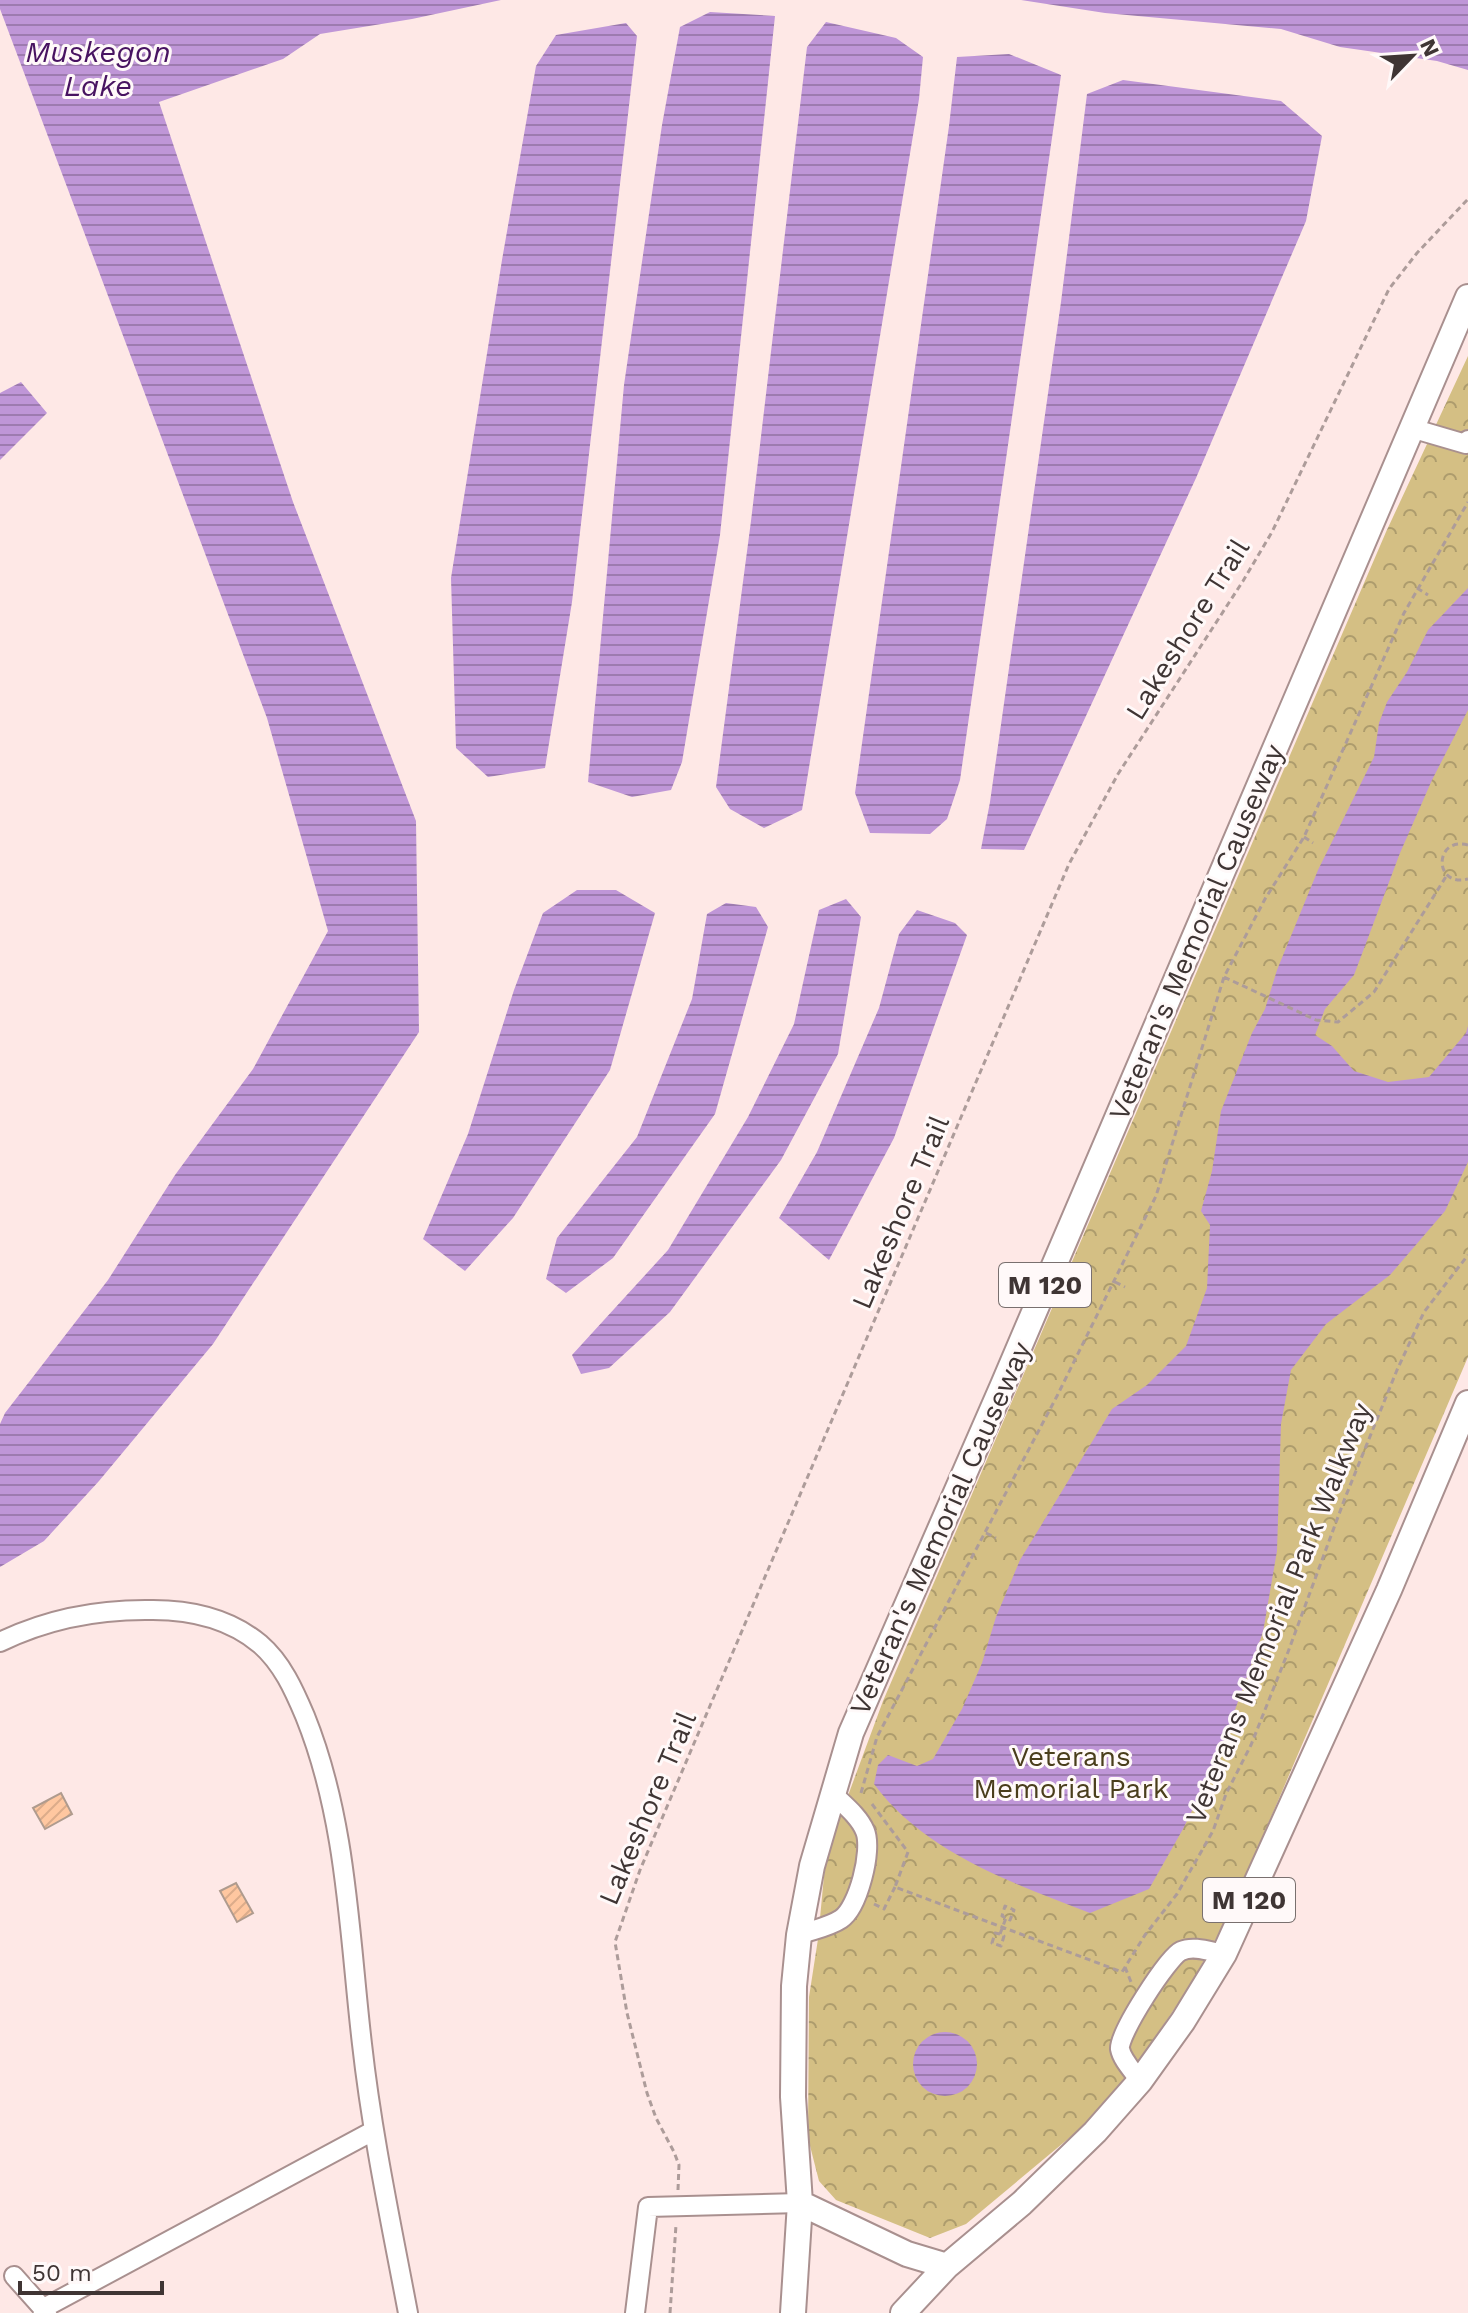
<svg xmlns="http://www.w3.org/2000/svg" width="1468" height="2313" font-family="'Work Sans',sans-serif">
<defs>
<pattern id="forest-crowns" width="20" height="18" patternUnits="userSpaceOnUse" patternTransform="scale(2)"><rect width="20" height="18" fill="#d4bf84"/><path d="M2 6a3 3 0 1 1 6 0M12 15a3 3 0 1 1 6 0" fill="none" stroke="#ad9c6d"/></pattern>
<pattern id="water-rules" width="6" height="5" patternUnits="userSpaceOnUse" patternTransform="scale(2)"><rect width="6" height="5" fill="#bf96d7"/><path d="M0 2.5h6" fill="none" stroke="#9d7baf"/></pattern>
<pattern id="building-hatch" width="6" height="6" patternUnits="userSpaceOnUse" patternTransform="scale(2)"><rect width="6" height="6" fill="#ffc7a0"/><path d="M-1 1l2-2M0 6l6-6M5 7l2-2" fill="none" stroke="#dcac8a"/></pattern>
</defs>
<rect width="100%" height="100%" fill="#fee8e6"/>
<path fill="url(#forest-crowns)" d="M1468,356V1357L1230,1913L1188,1989L1123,2084L1074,2134L966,2224L930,2238L836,2200L819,2181L808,2138L809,1997L818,1939L826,1855L883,1701L1386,532Z"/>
<path fill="url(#water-rules)" d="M0,0H501L412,19L320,34L283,59L159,102L293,502L416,821L419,1032L213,1344L99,1481L44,1541L0,1567V1424L5,1413L108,1280L175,1175L253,1069L328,931L267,718L0,9Z
M1021,0H1468V70L1437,61L1340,47L1281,29L1105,13Z
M710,12L775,16L720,535L682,762L671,790L632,797L588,782L624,385L662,125L680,27Z
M826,22L896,38L923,57L919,99L802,810L764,828L730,809L716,787L751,521L807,47Z
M626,23L637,36L572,602L545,768L488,777L456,748L451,578L502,260L536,66L556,35Z
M1009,54L1061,75L960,780L947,819L930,834L870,833L855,793L949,126L957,57Z
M1123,80L1281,101L1322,136L1306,221L1196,478L1024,850L981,849L990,802L1061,302L1087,94Z
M21,382L47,413L0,460V393Z
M1468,588V710L1432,780L1400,853L1354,975L1325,1009L1315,1035L1332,1046L1354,1071L1388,1082L1429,1077L1466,1033L1468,1026V1162L1445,1211L1390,1275L1326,1324L1291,1370L1281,1424L1277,1551L1263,1632L1217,1760L1183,1829L1149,1889L1090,1913C1013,1883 925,1853 874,1784L878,1765L888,1755L917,1766L933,1759L962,1709L982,1663L996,1617L1020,1560L1112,1409L1147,1385L1186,1346L1207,1288L1210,1225L1201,1211L1212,1171L1221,1111L1252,1033L1265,1009L1277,970L1318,870L1374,757L1379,723L1387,702L1407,672L1428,630Z
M577,890H616L655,913L610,1070L513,1218L465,1271L423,1239L468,1134L514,990L543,913Z
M846,899L861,917L838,1054L781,1160L670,1312L609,1368L581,1374L572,1355L668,1250L748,1117L794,1024L819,910Z
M726,903L756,907L768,927L715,1114L613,1258L566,1293L546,1279L557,1238L637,1137L692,999L707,914Z
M917,910L955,923L967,935L894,1138L829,1260L779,1218L817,1152L879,1008L899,934Z
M913 2064a32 32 0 1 1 64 0a32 32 0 1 1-64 0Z"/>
<path fill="url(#building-hatch)" stroke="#af9b8e" stroke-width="2" d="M61,1793L72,1814L45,1829L33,1808Z
M236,1883L253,1913L237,1922L220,1891Z"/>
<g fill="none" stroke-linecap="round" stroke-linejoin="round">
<g stroke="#a9908f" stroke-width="22">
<path id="minor" d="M1411,428L1466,444L1468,440
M0,1642C47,1619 101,1609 153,1610C191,1610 230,1619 260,1644C282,1663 294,1690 305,1716C347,1820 349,1933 362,2044C372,2134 391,2223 408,2313
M799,1935C812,1930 829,1927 841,1919C858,1908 873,1850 865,1831C859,1816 843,1804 832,1793
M1140,2081C1134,2072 1122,2060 1120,2049C1117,2036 1168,1957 1181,1951C1194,1945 1211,1952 1224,1954
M14,2276L47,2313
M42,2309L373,2131
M635,2313L648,2207L800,2203"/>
</g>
<g stroke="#a9908f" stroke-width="28">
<path id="major" d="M800,2203L907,2254L947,2266
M793,2313L800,2203L793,2097L794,1986L799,1935L812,1866L851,1733L1003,1385L1468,297
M903,2313L947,2266L1022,2203L1095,2132L1140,2081L1183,2021L1224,1954L1389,1590L1468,1403"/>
</g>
<path stroke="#ad9c9a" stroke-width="3" stroke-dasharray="6 4" stroke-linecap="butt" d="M1417,588L1428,595
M1304,837L1313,843
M1468,845C1434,836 1433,888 1468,879
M1224,977L1316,1020L1338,1022L1374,992L1447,875
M1115,1282L1125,1287
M986,1533L996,1538
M861,1793L877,1737L1057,1396L1156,1196L1224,977L1265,899L1304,837L1404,613L1468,502
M872,1804L908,1852L895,1887L1122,1972L1145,1935L1177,1894L1213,1831L1226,1794L1251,1745L1288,1652L1345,1498L1397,1370L1424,1312L1468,1255
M874,1904L884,1909L895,1887
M1000,1934L995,1933L992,1943L1001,1946L1004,1936L1000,1934L1006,1918L1010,1920L1014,1910L1005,1906L1002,1916L1006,1918
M1125,1967L1131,1982
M678,2190L679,2165L674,2152L656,2118L647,2093L627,2013L615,1942L640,1870L1069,864L1118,774L1243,581L1272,532L1389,289L1417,253L1468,199
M670,2313L676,2225"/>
<use href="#minor" stroke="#fff" stroke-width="18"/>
<use href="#major" stroke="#fff" stroke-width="24"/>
</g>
<g text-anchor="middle" stroke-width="6" stroke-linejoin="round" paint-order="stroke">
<g fill="#fff9f9" stroke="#79706f" stroke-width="2">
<rect x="999" y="1263" width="92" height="44" rx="6"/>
<rect x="1203" y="1878" width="92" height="44" rx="6"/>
</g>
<g font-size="26" font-weight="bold" fill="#3f3534">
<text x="1045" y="1294">M 120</text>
<text x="1249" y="1909">M 120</text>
</g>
<g font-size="28" fill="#3f3534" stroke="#fff9f9">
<text transform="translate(1187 629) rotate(-58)" y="10">Lakeshore Trail</text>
<text transform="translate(1196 932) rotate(-67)" y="10">Veteran's Memorial Causeway</text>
<text transform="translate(900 1212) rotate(-67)" y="10">Lakeshore Trail</text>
<text transform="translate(940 1528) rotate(-66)" y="10">Veteran's Memorial Causeway</text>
<text transform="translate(1278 1613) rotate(-68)" y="10">Veterans Memorial Park Walkway</text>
<text transform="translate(647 1808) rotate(-67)" y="10">Lakeshore Trail</text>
</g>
<g font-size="28" fill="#4a3e1c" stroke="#fff9f9">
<text x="1071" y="1766">Veterans<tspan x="1071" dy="32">Memorial Park</tspan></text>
</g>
<g font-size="30" font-style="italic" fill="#481361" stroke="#fff9f9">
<text x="98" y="62">Muskegon<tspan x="98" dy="34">Lake</tspan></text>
</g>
</g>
<g transform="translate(1412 56) rotate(65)" stroke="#fff9f9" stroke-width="6" paint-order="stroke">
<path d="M0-6L14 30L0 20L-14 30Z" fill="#3f3534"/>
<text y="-12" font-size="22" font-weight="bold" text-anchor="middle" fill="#3f3534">N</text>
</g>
<path d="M20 2281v12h142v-12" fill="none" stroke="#3f3534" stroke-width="4"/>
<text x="32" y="2281" font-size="24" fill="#3f3534" stroke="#fff9f9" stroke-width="6" paint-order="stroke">50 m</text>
</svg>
